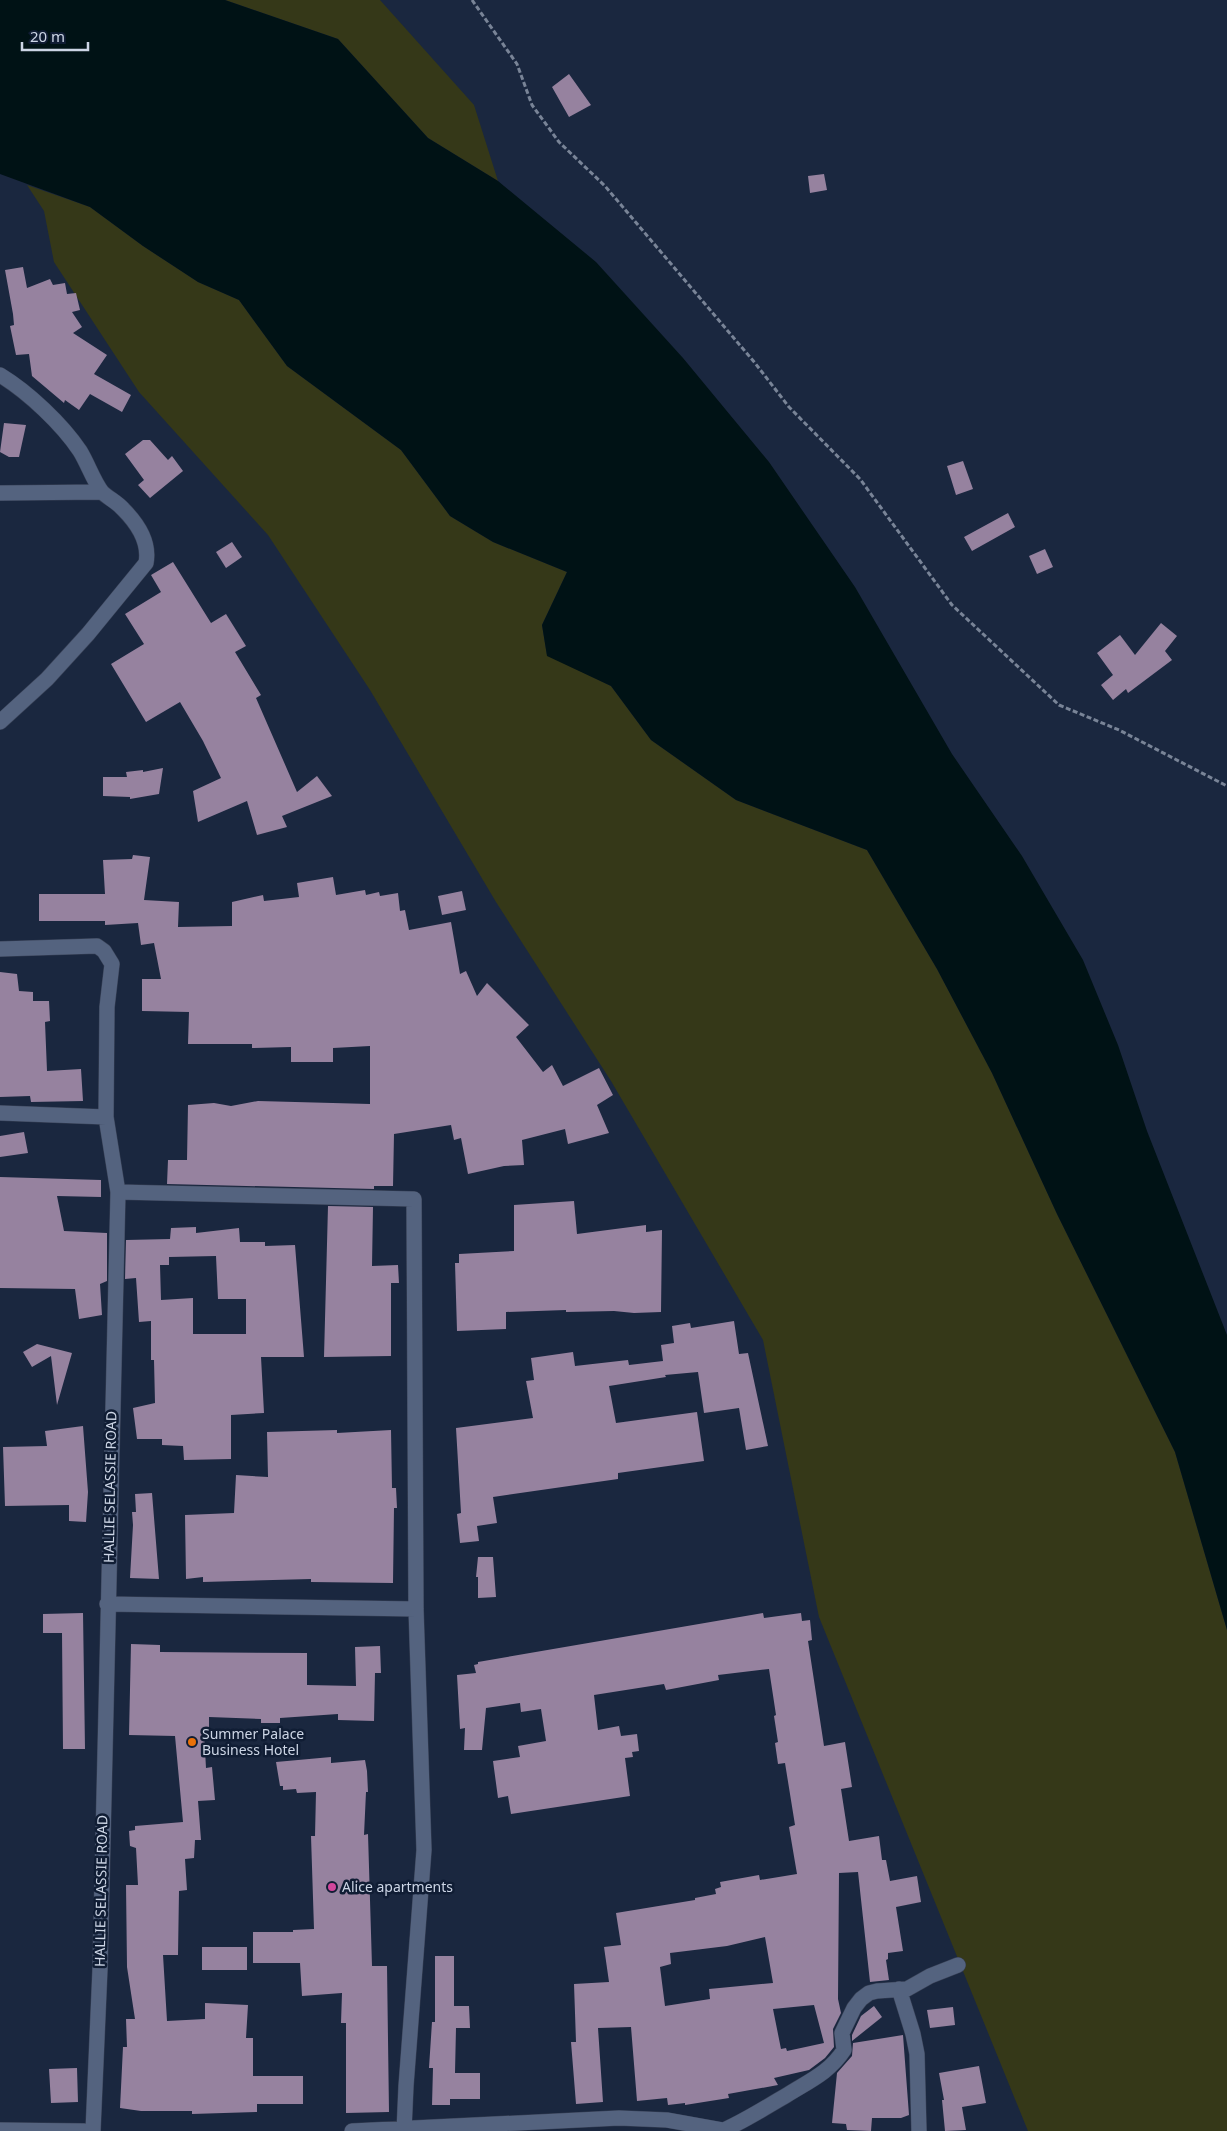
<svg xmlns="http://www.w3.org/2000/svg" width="1227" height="2131" font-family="'Noto Sans',sans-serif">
<rect width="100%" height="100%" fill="#1a273f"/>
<path fill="#353818" d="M225,0H380L474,105L498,181L428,138L338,39Z
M27,185L90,207L143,246L198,282L239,300L287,366L401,450L450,516L493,542L567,572L542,625L547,655L611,686L651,740L736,800L867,850L937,969L992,1073L1057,1214L1175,1452L1227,1630V2131H1028L819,1617L763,1340L611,1081L496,902L370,690L268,535L139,392L54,262L44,211Z"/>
<path fill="#001215" d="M0,0H225L338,39L428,138L498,181L596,262L683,358L769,462L855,587L952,754L1022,856L1083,960L1118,1045L1147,1131L1227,1335V1630L1175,1452L1057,1214L992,1073L937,969L867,850L736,800L651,740L611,686L547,656L542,625L567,572L493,542L450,516L401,450L287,366L239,300L198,282L143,246L90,207L0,174Z"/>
<path fill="#96829f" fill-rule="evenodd" d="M569,74L591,105L569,117L552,87Z
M824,174L827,190L810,193L808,176Z
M23,267L27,288L50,279L53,285L65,283L67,294L76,293L80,310L72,312L82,327L73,333L107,355L94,374L131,395L122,412L90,394L79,410L65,400L64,403L32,376L29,354L16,355L10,326L14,325L13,314L5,270Z
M4,423L26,425L19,457H9L0,452Z
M143,440H150L168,460L172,456L183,471L150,498L138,485L144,480L125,454Z
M963,461L973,489L956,495L947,466Z
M1008,513L1015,527L972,551L964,537Z
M232,542L242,557L226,568L216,552Z
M1045,549L1053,567L1037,574L1029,556Z
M173,562L211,623L226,614L246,646L235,652L261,695L256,698L297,792L317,776L332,796L282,816L287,827L257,835L247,801L198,822L193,791L221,778L203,741L180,702L146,722L111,664L144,644L125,614L161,592L151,575Z
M1161,623L1177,636L1165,651L1172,660L1128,693L1126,689L1113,700L1101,685L1113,675L1097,653L1120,635L1135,655Z
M163,768L159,794L130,799V797L103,796V777H127L126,772L143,770V772Z
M133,855L150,857L144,900L179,902L178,927L232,926V902L263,895L264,901L299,897L297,883L333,877L336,895L365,890L366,895L379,892L380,896L398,893L400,911L405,910L409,930L451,922L460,974L466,971L477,996L487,983L529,1025L516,1037L543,1072L552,1065L563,1086L599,1068L613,1095L597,1105L609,1133L568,1144L565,1129L522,1140L524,1165L504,1166L468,1174L461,1138L454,1140L451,1125L394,1134L393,1186H374V1189L167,1184L168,1160H187L188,1105L214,1103L231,1106L258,1101L370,1104V1046L333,1048V1062H291V1047L252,1048V1044H188L189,1012L142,1011V979H161L154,943L141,945L138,923L105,925V921H39V894H105L103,860L132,859Z
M462,891L466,910L442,915L438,896Z
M0,972L17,974L19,991L33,992V1001H49L50,1021L45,1022L47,1071L81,1069L83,1101L31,1102L30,1096L0,1097Z
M24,1132L28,1153L0,1157V1136Z
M0,1177L101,1180V1197L57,1196L64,1231L107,1233V1281L100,1284L102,1315L79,1319L75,1289L0,1288Z
M574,1201L577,1234L646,1225V1232L662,1230L661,1312L634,1313L614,1311L566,1312V1310L506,1312V1329L457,1331L455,1263H459V1254L514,1251V1205Z
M328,1206L373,1207L372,1266L398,1265L399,1283H391V1356L324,1357Z
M196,1227V1233L239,1228L240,1242H265V1246L295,1245L304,1357H261L264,1413L231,1415V1459L184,1460L183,1446L162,1445V1439H137L133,1408L155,1403L154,1360H151V1321L139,1322L136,1278L125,1279L126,1240L170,1239L171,1228ZM216,1256L218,1299H246V1334H193V1298L161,1300L160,1265H169V1257Z
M734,1321L739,1354L748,1353L768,1446L746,1450L739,1408L704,1413L698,1372L665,1375L666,1377L609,1386L616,1423L697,1412L704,1461L618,1473V1479L493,1497L497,1523L477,1526L479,1541L460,1543L457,1514L461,1513L456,1428L533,1418L526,1381L534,1380L531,1358L573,1352L575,1366L628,1360L629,1365L663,1361L661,1345L674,1343L672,1326L690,1323L691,1328Z
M37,1344L72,1353L57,1405L51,1356L32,1367L23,1352Z
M83,1426L88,1492L86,1522L69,1521V1505L5,1506L3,1447L47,1446L45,1431Z
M337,1430V1433L391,1430L392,1488H396L397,1508H394L393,1583L311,1582V1579L203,1582V1577L186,1579L185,1515L234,1513L236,1475L268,1477L267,1432Z
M152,1493L159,1579L130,1578L133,1525L132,1512H136L135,1494Z
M478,1557H493L496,1597L478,1598V1577H476Z
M83,1613L85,1749H63L62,1633H43V1614Z
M763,1613L764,1618L801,1613L802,1621L810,1620L812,1640L808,1641L824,1746L845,1742L852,1787L841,1789L849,1841L879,1836L882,1860H886L890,1881L917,1876L921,1902L896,1907L903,1951L888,1953V1959L886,1960L889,1980L870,1982L858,1872L839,1873L838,1999L841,2013L833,2029L834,2047L825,2058L809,2070L774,2078L778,2085L728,2094L729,2098L685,2105V2103L668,2105L667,2098L637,2101L631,2027L598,2028L603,2102L576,2104L571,2042H576L574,1984L609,1982L604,1947L621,1945L616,1913L695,1900V1898L716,1894L715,1889L721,1887L720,1882L759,1875L760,1880L797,1874L789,1827L795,1825L785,1763L778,1764L775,1743L778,1742L774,1716L776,1715L769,1669L718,1675L719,1680L666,1690L664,1684L594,1695L598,1730L619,1726L621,1736L637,1734L639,1751L632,1752L633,1757L625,1758L630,1796L511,1814L508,1796L498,1798L493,1761L520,1757L518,1746L546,1741L541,1709L521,1712L520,1703L486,1708L482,1750H464L465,1728L460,1729L457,1675L476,1673L474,1665L478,1664V1662ZM765,1937L773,1983L709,1989L710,1999L665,2006L660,1967L671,1964L670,1953L727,1946ZM814,2005L824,2043L787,2051L786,2048L781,2049L773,2009Z
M131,1644L160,1645V1652L307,1653V1685L356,1686L355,1647L380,1646L381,1673H375L374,1721L338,1720V1714L280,1718V1723H261V1719L209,1717V1732H204L206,1768L212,1767L215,1800L198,1801L201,1840H195L194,1858L185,1859L187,1890L179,1891L178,1955H163L167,2021L205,2019V2003L248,2005L246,2038H253V2076H303V2104H257V2112L192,2114V2111H141L120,2108L123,2047H127L126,2019H135L127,1967L126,1885H138L136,1848L130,1846L129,1831L135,1830V1826L183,1822L175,1736L129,1735Z
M331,1757V1763L365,1760L367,1771L368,1792H366L364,1835L368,1834L372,1966H387L389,2112L346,2113V2023H341L342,1993L302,1996L300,1963H253V1932H293V1930L314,1929L311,1836H315L316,1792L297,1793L296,1789L283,1790V1786H280L276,1762Z
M202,1947H247V1970H202Z
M435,1956H454V2006H469L470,2028H456L455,2073H480V2099H450V2105H432L433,2068H429L432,2022H435Z
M874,2006L882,2017L852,2041V2035L861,2016Z
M953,2007L955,2025L930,2028L927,2010Z
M903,2035L909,2115L901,2118H872L871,2131L847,2130L846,2124L832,2123L837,2073L852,2056L853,2043Z
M979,2066L986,2103L962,2107L966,2130L945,2131L942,2100H944L939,2073Z
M77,2068L78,2102L51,2103L49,2069Z"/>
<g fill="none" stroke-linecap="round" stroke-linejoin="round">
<g stroke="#394257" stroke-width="16">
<path id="minor" d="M0,375C28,392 62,424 80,451C88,464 93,480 102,492C108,498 117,502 123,509C138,524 150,542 146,563L88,634L47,679L0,722
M0,493L102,492
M0,949L97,946L104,951L112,964L107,1007L106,1117L118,1192L100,1969L93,2131
M0,1113L106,1117
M118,1192L414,1199L416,1609L424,1850L406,2086L404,2131
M107,1604L416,1609
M899,1989L913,2034L917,2054L919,2131
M726,2129C748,2119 766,2107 787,2095C809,2081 829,2073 844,2050L842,2033L854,2008L861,1999L869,1993L877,1991L907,1989L930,1976L958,1965
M0,2130L84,2131
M352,2131L619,2118L667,2120L728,2131"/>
</g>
<path stroke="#798497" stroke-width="3" stroke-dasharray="5 2.5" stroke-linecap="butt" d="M472,0L517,64L532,105L559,142L605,186L755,363L789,407L860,479L952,605L1059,705L1119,730L1227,786"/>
<use href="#minor" stroke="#54637f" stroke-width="15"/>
</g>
<circle fill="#e8710a" stroke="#101d34" stroke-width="2" cx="192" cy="1742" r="5"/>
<circle fill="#d1479c" stroke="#101d34" stroke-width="2" cx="332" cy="1887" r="5"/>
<g text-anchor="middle" stroke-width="5" stroke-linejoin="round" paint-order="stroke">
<g font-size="14" fill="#ccd5e5" stroke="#101d34">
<text transform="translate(110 1487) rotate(-89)" y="5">HALLIE SELASSIE ROAD</text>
<text transform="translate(101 1891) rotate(-89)" y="5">HALLIE SELASSIE ROAD</text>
</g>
<g font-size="14" fill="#ccd5e5" stroke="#101d34" text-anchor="start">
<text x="202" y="1739">Summer Palace<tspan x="202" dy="16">Business Hotel</tspan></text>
<text x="342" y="1892">Alice apartments</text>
</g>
</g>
<path d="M22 42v8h66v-8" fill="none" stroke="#ccd5e5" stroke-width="2.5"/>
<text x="30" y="42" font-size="15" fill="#ccd5e5" stroke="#101d34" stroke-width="4" paint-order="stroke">20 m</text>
</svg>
